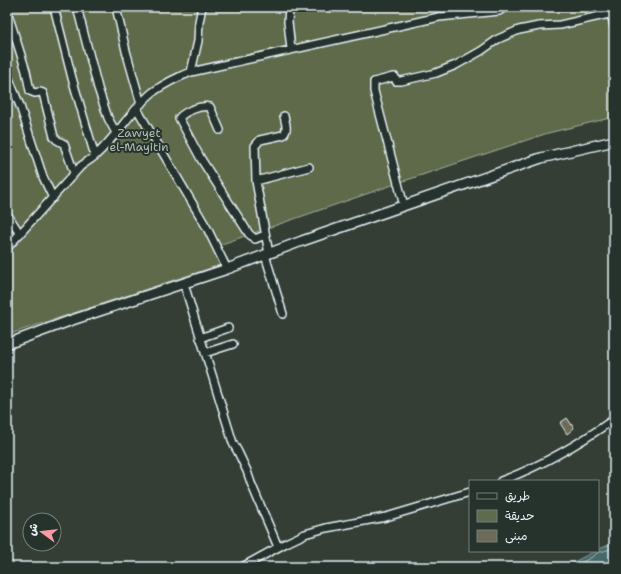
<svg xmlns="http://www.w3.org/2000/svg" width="621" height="574" font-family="'Shantell Sans','Playpen Sans Arabic',sans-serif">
<rect width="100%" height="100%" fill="#343e35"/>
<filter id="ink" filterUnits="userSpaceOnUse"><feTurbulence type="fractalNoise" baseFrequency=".025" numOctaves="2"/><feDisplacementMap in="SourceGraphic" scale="8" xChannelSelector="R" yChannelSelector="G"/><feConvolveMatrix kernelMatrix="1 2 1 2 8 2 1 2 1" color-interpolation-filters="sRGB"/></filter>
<g filter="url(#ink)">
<path fill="#5e6b4c" stroke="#a3aea2" d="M7,7H614V117L548,133L401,182L219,245L229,262L7,335Z"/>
<path fill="#446868" stroke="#869fa2" d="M614,543V567H564L595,551H598L599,549Z"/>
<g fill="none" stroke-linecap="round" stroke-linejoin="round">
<path stroke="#a6babe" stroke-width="1" d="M573,567L594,556L597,553L614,548"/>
</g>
<path fill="#6d6b57" stroke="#e8f1f8" d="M567,418L574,428L567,434L560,423Z"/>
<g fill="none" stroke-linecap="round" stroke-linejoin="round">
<g stroke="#e8f1f8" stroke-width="10">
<path id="minor" d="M54,7L72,78L95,156
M77,7L98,88L108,118L116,133
M116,7L126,51L141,104
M289,7L288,22L291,49
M7,11L26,71L30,91L35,93L40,92L43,93L54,137L57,140L64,144L74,173
M191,72L198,41L199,22L202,7
M7,74L20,106L43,177L53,198
M137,109L207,228L227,269
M220,130L210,107C201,105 185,111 179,118L201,159L249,234L255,239L265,235
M256,181L309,167
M404,206L374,91V82L393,77H395L396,81H401L436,73L456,65L481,51L498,39L519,30L539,26L560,25L609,14L612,17L614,27
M7,214L20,234
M7,248L81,166C86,162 92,159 96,155C117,136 131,110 153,92C164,84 178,77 191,72L439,17L499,11L505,7
M269,254L256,181L255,146L260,140L283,135C289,130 285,122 284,116
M265,255L283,314
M184,284L233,443L238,452L247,471L251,483L278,547
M200,338L228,328
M205,353L233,344
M501,481C541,466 579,444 614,419
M242,567L286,543L305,534L326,528L386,517L470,492"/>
</g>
<g stroke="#e8f1f8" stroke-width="12">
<path id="major" d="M7,344L72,320L227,269L302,241L541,158L614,141"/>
</g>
<use href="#minor" stroke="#26332d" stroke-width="7"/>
<use href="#major" stroke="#26332d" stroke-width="9"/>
</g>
</g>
<g text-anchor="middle" stroke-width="4" stroke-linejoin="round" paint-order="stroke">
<g font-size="12" fill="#b1bbb3" stroke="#26332d">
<text x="139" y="137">Zawyet<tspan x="139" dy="14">el-Mayitin</tspan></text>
</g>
</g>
<rect width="621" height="574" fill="none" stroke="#26332d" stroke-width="24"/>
<rect x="12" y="12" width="597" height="550" fill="none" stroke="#e8f1f8" stroke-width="1.5" filter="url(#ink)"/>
<rect x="469" y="480" width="130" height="72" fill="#26332d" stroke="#747f7e"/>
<rect x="477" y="493" width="20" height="6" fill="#26332d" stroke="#747f7e"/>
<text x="505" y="500" font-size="12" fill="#e8f1f8">طريق</text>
<rect x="477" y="510" width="20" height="12" fill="#5e6b4c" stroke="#747f7e"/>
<text x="505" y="520" font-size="12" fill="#e8f1f8">حديقة</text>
<rect x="477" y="530" width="20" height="12" fill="#6d6b57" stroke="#747f7e"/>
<text x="505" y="540" font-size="12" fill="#e8f1f8">مبنى</text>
<g transform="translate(42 532) rotate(285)"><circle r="19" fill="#26332d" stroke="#747f7e"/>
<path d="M0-3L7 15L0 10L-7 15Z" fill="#ff9aa2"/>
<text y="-6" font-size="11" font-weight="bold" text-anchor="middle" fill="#e8f1f8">ش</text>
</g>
</svg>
